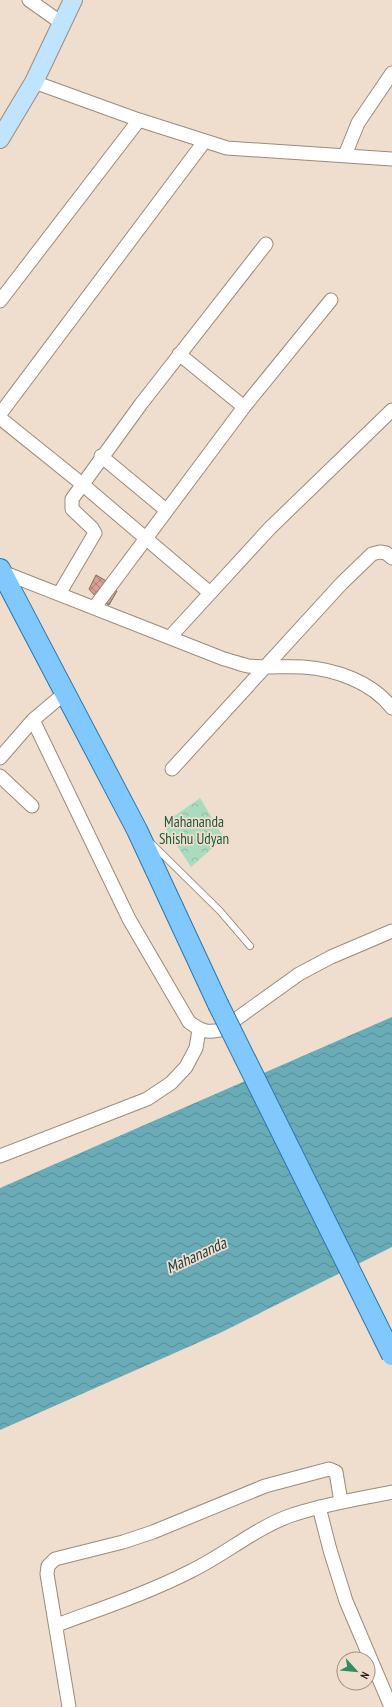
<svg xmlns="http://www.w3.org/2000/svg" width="392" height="1707" font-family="'PT Sans Narrow',sans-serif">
<defs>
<pattern id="park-crowns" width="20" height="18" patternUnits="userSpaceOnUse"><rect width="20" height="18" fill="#a9dbbe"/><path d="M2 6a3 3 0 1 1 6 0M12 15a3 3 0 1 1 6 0" fill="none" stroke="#91bca3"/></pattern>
<pattern id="water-waves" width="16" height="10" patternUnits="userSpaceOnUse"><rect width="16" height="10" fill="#69acb8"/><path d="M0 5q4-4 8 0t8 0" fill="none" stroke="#568c95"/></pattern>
<pattern id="building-cross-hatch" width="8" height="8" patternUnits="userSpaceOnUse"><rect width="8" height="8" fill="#d79f93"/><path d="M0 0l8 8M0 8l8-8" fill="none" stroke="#ae8177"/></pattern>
</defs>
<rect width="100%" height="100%" fill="#efdecd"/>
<path fill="url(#park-crowns)" d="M200,798L224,838L191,867L163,824Z"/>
<path fill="url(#water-waves)" d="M392,1017V1247L220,1333L0,1430V1188Z"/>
<path fill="url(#building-cross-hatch)" stroke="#806a65" d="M96,575L115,586L113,589L117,591L109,605L96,597L89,589Z"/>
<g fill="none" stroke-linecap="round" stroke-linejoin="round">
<g stroke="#9b8b7b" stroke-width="8">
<path id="service" d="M151,843L220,911L250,946"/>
</g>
<g stroke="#9b8b7b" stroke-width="15">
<path id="minor" d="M29,0L63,24
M34,82L139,120L227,148L392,159
M345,155L358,123L392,73
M0,301L139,120
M179,354L244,407
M0,414L204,142
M0,418L82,484L210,593
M101,456L166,510
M0,571L224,659C232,661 240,664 248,666C266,668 284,666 303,667C335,669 372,682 392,708
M59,594L95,533L92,528L72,509V499L141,404L266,244
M94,608L244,407L331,300
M170,637L270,528L392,410
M33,720L129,919L189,1022C201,1031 207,1033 221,1030L299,974L331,957L392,931
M0,758L33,720L65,693
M172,769L341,584L372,554L380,552L386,553L392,558
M0,776L32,806
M0,1156L147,1099L171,1083L186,1067L196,1048L199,1030
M319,1507L330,1550L346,1601L391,1707
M57,1625C102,1608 148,1593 191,1571C226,1554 255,1528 292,1515C324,1504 358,1499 392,1492
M69,1707L47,1574L48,1566L55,1559L123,1542L153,1532L265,1486L329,1469L336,1472L341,1502"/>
</g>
<g stroke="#9b8b7b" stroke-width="20">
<path id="secondary" d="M0,139L34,82L73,0"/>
</g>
<g stroke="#2b76ae" stroke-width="22">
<path id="primary" d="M0,569L137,830L218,1004"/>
</g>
<use href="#service" stroke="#fff" stroke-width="6"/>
<use href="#minor" stroke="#fff" stroke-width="13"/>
<use href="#secondary" stroke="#c0e4fe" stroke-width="18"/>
<use href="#primary" stroke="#80c8fe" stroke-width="20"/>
<g stroke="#2b76ae" stroke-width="22" stroke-linecap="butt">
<path id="primary-bridge" d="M218,1004L392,1355"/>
</g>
<use href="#primary-bridge" stroke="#80c8fe" stroke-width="20"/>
</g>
<g text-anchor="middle" stroke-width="3.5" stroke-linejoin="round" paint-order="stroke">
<g font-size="15" fill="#1b593b" stroke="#efdecd">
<text x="194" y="827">Mahananda<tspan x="194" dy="17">Shishu Udyan</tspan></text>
</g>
<g font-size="16" font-style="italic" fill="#1a3b41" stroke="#efdecd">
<text transform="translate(196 1255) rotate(-25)" y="6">Mahananda</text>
</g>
</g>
<g transform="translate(356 1671) rotate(117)"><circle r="19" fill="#efdecd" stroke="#9f9386"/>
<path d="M0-3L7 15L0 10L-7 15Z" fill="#308c63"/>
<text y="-6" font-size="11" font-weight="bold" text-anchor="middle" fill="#28221b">N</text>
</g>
</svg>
